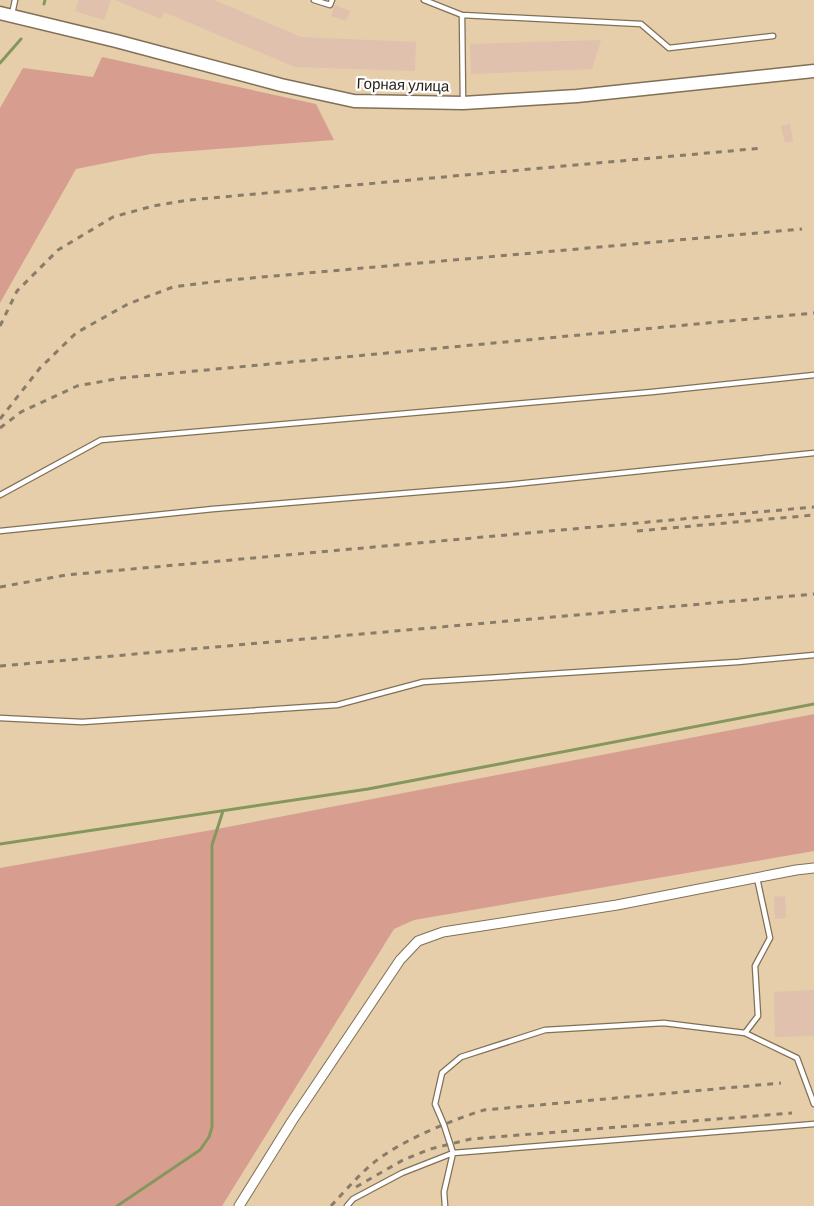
<svg xmlns="http://www.w3.org/2000/svg" width="814" height="1206" font-family="Barlow,sans-serif">
<rect width="100%" height="100%" fill="#efdcbf"/>
<path fill="#e6ceab" d="M0,0H814V1206H0Z"/>
<path fill="#d79e90" d="M102,57L316,104L334,140L151,154L76,169L0,303V108L23,68L93,77Z
M814,714V851L414,920L394,929L222,1206H0V868L217,829Z"/>
<g fill="none" stroke-linecap="round" stroke-linejoin="round">
<path stroke="#86975e" stroke-width="3" d="M44,4L45,0
M0,63L21,39
M0,844L368,789L814,704
M117,1206L200,1150L209,1137L212,1127V845L223,811"/>
</g>
<path fill="#dfc1ad" d="M79,0H111L104,20L75,11Z
M115,0H214L301,37L416,42L415,71L295,67L164,12L161,19Z
M335,5L350,11L346,21L331,16Z
M601,40L592,69L471,74L470,44Z
M790,124L793,141L785,143L781,126Z
M785,896L786,918L775,919L774,897Z
M814,990V1036L775,1037L774,992Z"/>
<g fill="none" stroke-linecap="round" stroke-linejoin="round">
<g stroke="#817056" stroke-width="7">
<path id="lane" d="M314,0L330,5L332,0
M424,0L462,15L463,102
M12,14L15,0
M462,15L641,24L669,48L773,36
M0,495L101,440L652,392L814,375
M0,531L213,509L505,485L814,453
M0,718L82,722L337,705L423,682L738,662L814,655
M745,1033L758,1016L755,966L770,938L757,878
M347,1206L353,1199L402,1173L453,1153L814,1124
M445,1206L444,1192L453,1153L444,1125L435,1104L442,1073L461,1057L545,1030L664,1023L745,1033L797,1058L814,1104"/>
</g>
<g stroke="#817056" stroke-width="11">
<path id="street" d="M239,1206L292,1121L400,960L418,941L443,932L617,905L796,870L814,868"/>
</g>
<g stroke="#817056" stroke-width="15">
<path id="secondary" d="M0,13L116,41L281,85L354,101L463,103L577,96L814,71"/>
</g>
<use href="#lane" stroke="#fff" stroke-width="4.5"/>
<use href="#street" stroke="#fff" stroke-width="9"/>
<use href="#secondary" stroke="#fff" stroke-width="12"/>
<path stroke="#897c68" stroke-width="3" stroke-dasharray="6 6" stroke-linecap="butt" d="M0,326L17,291L58,250L113,217L153,206L189,200L763,148
M0,419L40,368L76,333L128,304L173,287L229,280L802,229
M0,428L21,412L77,386L121,378L814,313
M637,531L814,515
M0,587L66,575L814,507
M0,666L814,594
M356,1187L403,1160L430,1149L471,1139L792,1113
M331,1206C344,1192 357,1177 372,1164C400,1141 449,1121 484,1110L781,1083"/>
</g>
<g text-anchor="middle" stroke-width="4.5" stroke-linejoin="round" paint-order="stroke">
<g font-size="15" fill="#282116" stroke="#fff">
<text transform="translate(403 85) rotate(2)" y="5">Горная улица</text>
</g>
</g>
</svg>
